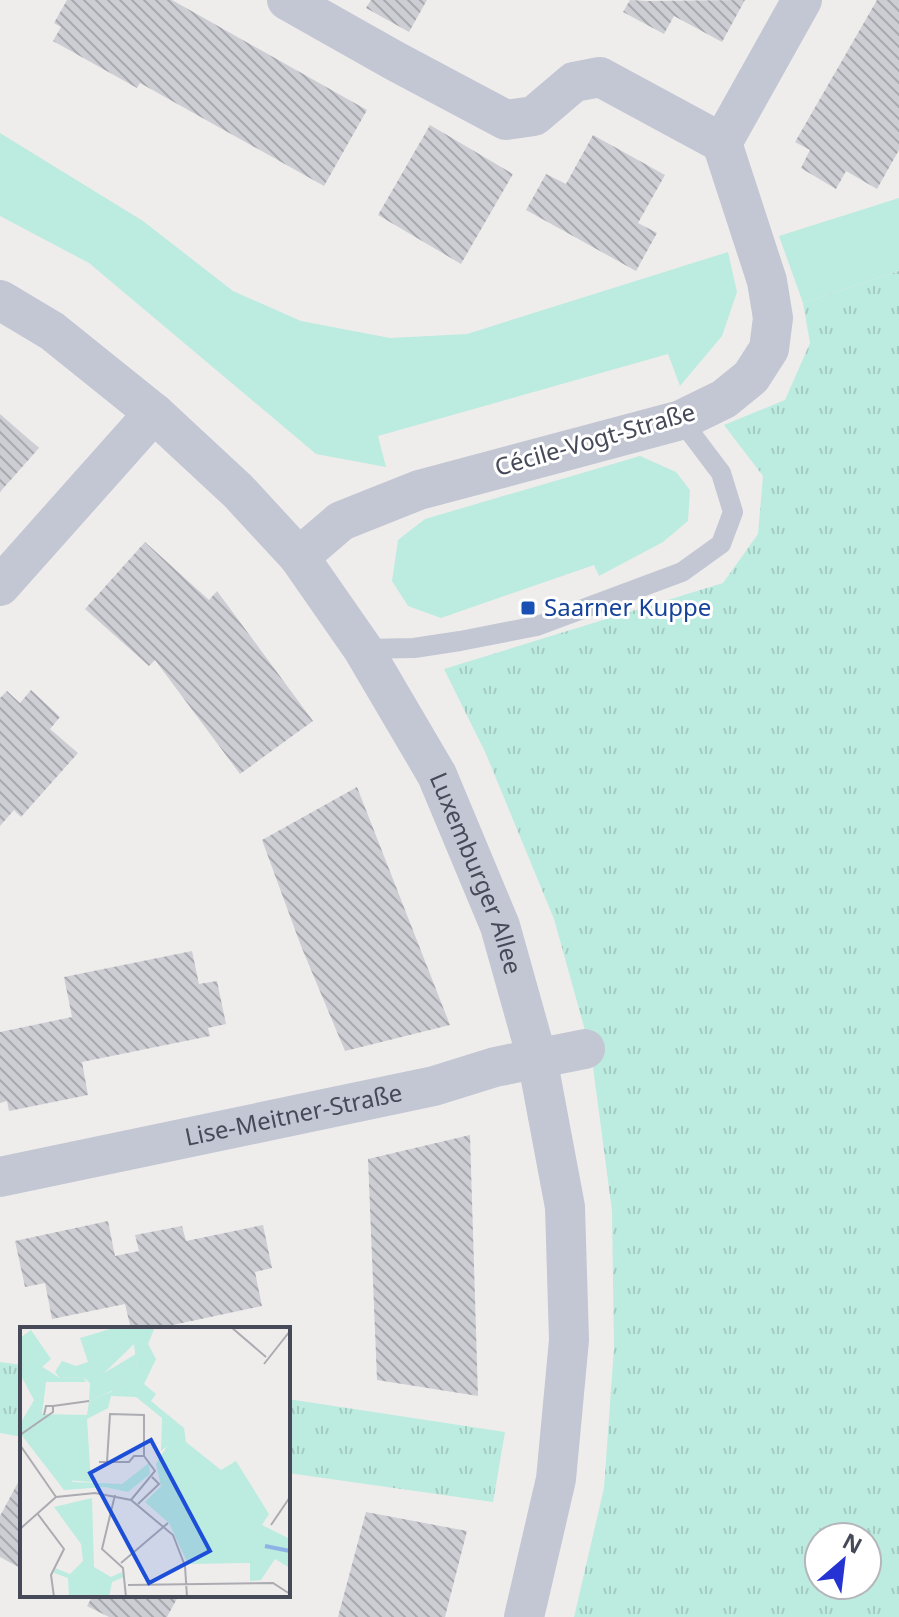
<svg xmlns="http://www.w3.org/2000/svg" width="899" height="1617" font-family="'Noto Sans',sans-serif">
<defs>
<pattern id="park-tufts" width="24" height="20" patternUnits="userSpaceOnUse" patternTransform="scale(2)"><rect width="24" height="20" fill="#bcebdf"/><path d="M3 7l-1-3M5 7V3M7 7l1-3M15 17l-1-3M17 17v-4M19 17l1-3" fill="none" stroke="#a3cbc1"/></pattern>
<pattern id="building-back-hatch" width="6" height="6" patternUnits="userSpaceOnUse" patternTransform="scale(2)"><rect width="6" height="6" fill="#cdcdd4"/><path d="M-1 5l2 2M0 0l6 6M5-1l2 2" fill="none" stroke="#a8a8af"/></pattern>
</defs>
<rect width="100%" height="100%" fill="#efedec"/>
<path fill="#bcebdf" d="M0,133L143,221L233,291L301,321L390,338L467,334L728,252L737,292L722,336L680,386L668,354L378,436L386,467L316,454L89,263L0,216Z
M899,198V271L803,303L779,236Z
M640,456L676,472L690,490L688,521L663,542L599,576L594,565L441,618L408,606L392,581L398,540L425,519Z"/>
<path fill="url(#park-tufts)" fill-rule="evenodd" d="M899,271V1617H574L604,1488L614,1348L612,1211L591,1052L554,919L486,754L444,669L723,583L758,534L763,476L724,425L785,400L810,343L803,303ZM819,1537H867V1585H819Z
M0,1362L22,1365V1437L0,1433Z
M288,1399L505,1432L493,1502L288,1473Z"/>
<path fill="url(#building-back-hatch)" d="M67,0H172L367,110L324,186L140,83L137,88L53,41L61,27L54,23Z
M371,0H427L409,32L366,8Z
M630,0L647,1L745,0L722,42L674,16L664,34L623,12Z
M877,0H899V150L877,189L846,171L836,189L801,168L810,150L795,142Z
M430,125L513,174L461,264L378,215Z
M593,135L665,175L638,223L657,233L636,271L526,210L546,174L566,184Z
M0,414L39,448L0,492Z
M145,542L209,600L217,591L313,721L240,774L155,660L149,666L85,609Z
M31,690L60,717L50,729L78,753L21,817L14,810L0,826V698L7,691L20,703Z
M357,787L450,1025L345,1051L301,946L262,840Z
M192,951L199,984L217,981L226,1024L208,1028L210,1036L82,1062L88,1095L9,1111L7,1101L0,1103V1032L72,1017L64,977Z
M470,1135L478,1396L377,1380L368,1159Z
M108,1221L115,1256L139,1251L135,1235L182,1226L186,1241L263,1225L272,1268L255,1272L262,1306L154,1329H131L125,1304L52,1319L45,1283L25,1287L15,1241Z
M22,1475V1569L0,1557V1516Z
M366,1512L467,1531L445,1617H338Z
M93,1595H179L167,1617H109L87,1606Z"/>
<g fill="none" stroke-linecap="round" stroke-linejoin="round">
<path stroke="#c3c6d3" stroke-width="20" d="M363,649L414,648L460,641L537,626L682,572L721,544L733,512L721,473L681,420"/>
<g stroke="#c3c6d3" stroke-width="40">
<path d="M287,0L395,61L506,120L534,116L574,82L600,77L722,143L767,281L773,318L769,349L751,377L724,399L681,420L419,490L341,521L299,557"/>
<path d="M722,143L802,0"/>
<path id="s1" d="M0,300L52,331L154,413L238,491L299,557L363,649L437,775L500,926L537,1058L565,1207L569,1340L556,1479L524,1617"/>
<path d="M0,586L154,413"/>
<path id="s2" d="M0,1177L434,1086L495,1067L585,1049"/>
</g>
</g>
<rect fill="#1a4fb4" stroke="#fff" stroke-width="3" x="520" y="600" width="16" height="16" rx="4"/>
<g text-anchor="middle" stroke-width="6" stroke-linejoin="round" paint-order="stroke">
<g font-size="24" fill="#464958" stroke="#fff">
<text transform="translate(595 440) rotate(-16)" y="8">Cécile-Vogt-Straße</text>
<text dy="8" stroke="none"><textPath href="#s1" startOffset="760">Luxemburger Allee</textPath></text>
<text dy="8" stroke="none"><textPath href="#s2" startOffset="300">Lise-Meitner-Straße</textPath></text>
</g>
<g font-size="24" fill="#164399" stroke="#fff" text-anchor="start">
<text x="544" y="616">Saarner Kuppe</text>
</g>
</g>
<g transform="translate(20 1327)">
<rect width="270" height="270" fill="#efedec"/>
<path d="M97,0L109,5L114,17L84,46L116,27L117,43L91,55L94,63L69,74L70,56L63,50L40,51L35,45L42,34L56,39L68,35L60,11ZM11,3L31,32L21,41L0,26V11ZM0,97L53,155L102,157L129,136L130,147L108,165L85,160L44,163L0,106Z" fill="#bcebdf"/>
<path d="M101,0H135L128,17L136,32L124,57L136,67L131,74L164,101L166,115L201,143L216,134L249,187L242,198L270,212V241L255,232L241,253L230,254V236L168,237L149,196L125,175L141,159L136,137L147,119L141,124L142,91L116,70L91,69L88,81L67,92L71,155L47,153L0,97L14,73L0,47V26L40,51L63,50L66,55H26L22,87L67,88L69,74L93,64L91,55L117,42L114,17ZM72,171L74,240L91,250L102,245L104,250L92,255L89,270H49L48,251L34,246L35,241L50,247L63,234L61,217L34,180Z" fill="#bcebdf"/>
<path fill="none" stroke="#8cb3e5" stroke-width="4" d="M245,219L270,224"/>
<path fill="none" stroke="#ababb1" stroke-width="2" d="M211,0L246,30M244,37L270,4M33,79L69,74M0,108L33,85V79H26L24,88M0,118L36,170M79,135H109L114,129H124M87,135L90,87L124,88V129L135,144L111,173M95,168L82,222L103,241L106,270M118,177L139,157L132,150M17,186L44,222L31,248L34,270M251,198L270,170M0,202L36,170L75,166L111,173L153,208L165,239L167,270M101,236L148,196M108,258L253,256L270,267"/>
<path fill="#1d4ed8" fill-opacity="0.15" stroke="#1d4ed8" stroke-width="4" d="M131,113L190,224L129,256L70,146Z"/>
<rect width="270" height="270" fill="none" stroke="#464958" stroke-width="4"/>
</g>
<g transform="translate(843 1561) rotate(28)"><circle r="38" fill="#ffffff" stroke="#b5b6bc" stroke-width="2"/>
<path d="M0-6L14 30L0 20L-14 30Z" fill="#2433d1"/>
<text y="-12" font-size="22" font-weight="bold" text-anchor="middle" fill="#464958">N</text>
</g>
</svg>
